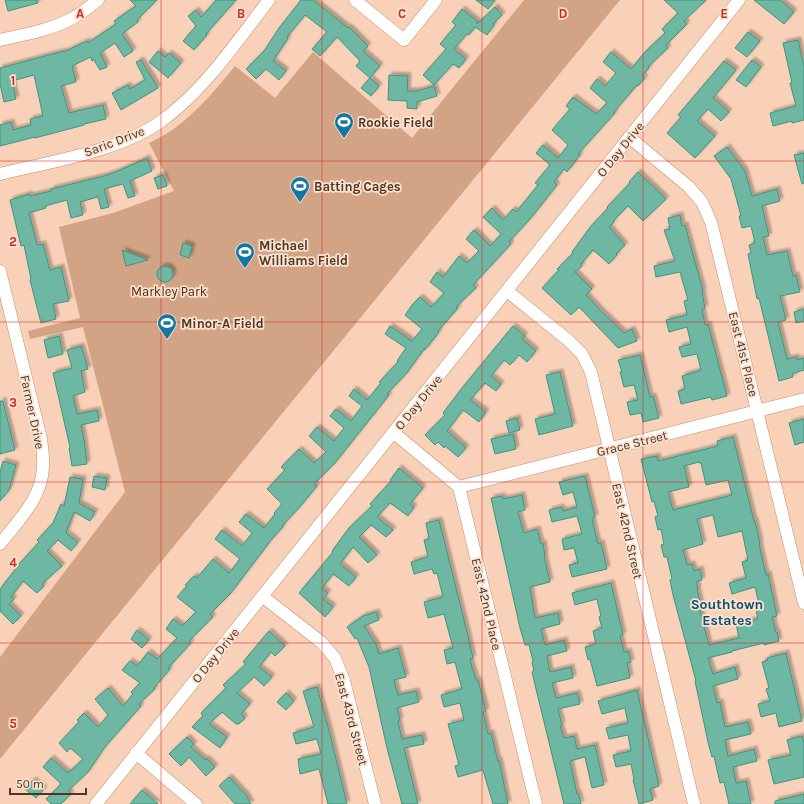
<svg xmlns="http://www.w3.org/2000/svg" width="804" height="804" font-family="Karla,sans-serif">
<defs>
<filter id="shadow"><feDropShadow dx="3" dy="-3" stdDeviation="1" flood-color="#0004"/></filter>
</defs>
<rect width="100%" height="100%" fill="#f8d1b8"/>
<path fill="#d2a485" d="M524,0H620L0,759V657L125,492L83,327L30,339L28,331L80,318L59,227L113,213L174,191L149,143C158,138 167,134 175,128C199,110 217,88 235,66L275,98L313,52L412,138Z"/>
<path fill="#6db7a3" stroke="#3c9580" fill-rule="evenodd" filter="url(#shadow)" d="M5,0H37L38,3L8,11Z
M130,0H157L137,20L138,22L122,34L133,51L124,57L115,43L100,53L107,67L100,70L94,60L92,61L91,57L72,66L76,82L61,86L69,113L103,105L106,119L84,124V125L35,138V137L0,146V125L11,122L13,130L31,125L30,119L43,116L34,75L12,81L16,99L4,102L0,84V68L64,51V52L87,41L88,43L116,24L114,21L136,6Z
M216,0H236L206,34L207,35L194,50L183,41L196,26L188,16L196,10L201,17Z
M301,0H313L348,28L349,27L368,46L363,51L380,66L370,78L379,86L371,96L361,88L370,78L356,66L360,61L337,37L320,56L312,49L327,32L305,15L287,37L288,38L273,61L286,71L279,80L266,69L256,79L246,69L264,51L279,28Z
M476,0H495L488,9Z
M664,0H706L684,21L687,24L666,45L668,48L648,67L649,68L642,76L645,78L638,86L637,85L614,112L615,113L578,154L580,155L567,172L564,169L554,182L557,185L530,219L509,242L511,244L473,285L476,288L456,307L458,308L438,331L439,332L425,350L424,349L406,374L387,394L389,395L334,464L314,484L317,486L298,509L282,526L283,527L271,540L230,594L210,614L213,617L189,641L191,643L168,668L170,669L154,688L155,689L139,704L141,706L104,748L88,772L68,791L71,794L61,804H51L46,799L61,784L43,767L51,758L68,773L83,759L70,748L67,752L59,743L79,722L77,720L84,713L98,727L108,715L95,699L108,688L123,706L133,694L131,692L140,683L122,670L130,661L137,666L148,652L157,659L177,638L166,629L173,619L182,626L196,612L177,597L187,586L185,585L194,576L197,578L213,559L229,573L240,559L215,539L222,530L242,546L252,533L239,522L246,514L264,528L275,514L274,513L282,504L267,489L285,470L281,467L299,449L314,463L326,452L309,436L317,427L334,441L344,428L330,416L336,409L351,421L362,406L349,396L354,389L367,400L381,383L379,382L398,362L397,361L406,348L385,334L390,326L412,341L422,329L405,315L413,304L420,297L431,307L444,293L430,282L437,272L443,277L459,256L467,263L479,251L466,239L474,230L490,246L501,234L483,217L492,208L503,220L513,209L516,212L538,185L535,183L550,165L536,153L543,145L558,158L568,145L552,130L570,109L566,106L573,97L596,114L607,103L590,88L597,79L605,86L616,73L603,62L611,52L631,69L645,52L665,33L662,29L678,13Z
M754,0H780L794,12L784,24Z
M495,7L502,15L493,24L494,25L487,35L475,27L469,35L467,34L454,49L466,59L459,68L453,64L434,85L423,75L446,49L440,44L456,25L452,22L462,9L478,22L477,24Z
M748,32L760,41L747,57L735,48Z
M798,40L804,66V120L792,123V121L773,126L770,113L796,106L790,83H792L783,43Z
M158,51L165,57L169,53L181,63L168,78L149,62Z
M141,60L158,88L121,110L112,93L128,85L130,89L145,80L136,62Z
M752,60L761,67L746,87L736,80Z
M724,61L736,70L713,98L729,112L721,121L708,109L697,121L715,136L695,158L667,133L681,117L678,115Z
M389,75L408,76L407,91H417L434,86L437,96L417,102V109L407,108V101L388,100Z
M727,147L745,171L752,196L777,189L780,201L762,206L769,236L763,237L767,255L787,251L793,276L796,275L800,292L780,296L786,320L778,322L787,359L796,357L797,360L804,358V370L792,374L793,377L779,381L759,298L757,299L748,254L751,253L749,245L755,243L751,226L742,228L739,216H741L731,179L714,156Z
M804,153V183L802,184L794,155Z
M147,158L152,171L130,181L135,196L128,198L123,184L104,189L109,207L101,209L98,197L80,202L83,215L71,218L67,200L45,206L46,208L29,213L37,245L43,244L50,270L61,267L69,301L53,304L56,319L41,323L30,280L31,279L24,245L21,246L10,200L29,194L30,196L51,191V189L104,176L118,171Z
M638,172L666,199L643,221L628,206L613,221L614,222L609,227L625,245L616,254L617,255L609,264L593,250L581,264L582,266L575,272L592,289L586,295L602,312L624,333L632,329L637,341L618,348L579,307L571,315L542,288L559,270L557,269L573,253L572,252L591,226L608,208L607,207L630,183L629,182Z
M163,175L167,186L158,189L154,178Z
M680,215L682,226L685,225L703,291L702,292L705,308L702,309L705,325L708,324L727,396L712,400L711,397L681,404L678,391L685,389L682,376L701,370L697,354L682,357L679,347L691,344L687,327L669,332L666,320L687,315L684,301L688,300L680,272L656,277L654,266L675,261L664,230L670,229L668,218Z
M183,243L192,246L189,258L180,255Z
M122,250L148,260L126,266Z
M157 274a8 8 0 1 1 16 0a8 8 0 1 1-16 0Z
M804,309V321L796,323L794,312Z
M513,326L525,336L522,339L536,351L527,362L519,355L510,365L504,360L491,376L501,384L496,391L485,383L470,400L486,412L479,422L463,410L447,431L466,448L458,457L445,446L444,448L438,442L435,445L425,435L445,415L443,413L462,388Z
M59,336L63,354L48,358L44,340Z
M81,346L88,369L81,371L85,392L73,396L77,414L97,410L99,421L81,425L84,440L87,464L72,466L69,448L70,447L53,373L72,368L67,350Z
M640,355L650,397L653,396L659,418L643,422L641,413L630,415L627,402L638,400L634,385L624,387L620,372H622L618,360Z
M560,372L573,426L539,435L535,419L555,414L546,375Z
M0,401H3L15,450L0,454Z
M517,418L520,430L509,433L506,421Z
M804,419V442L795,445L789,423Z
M513,434L516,449L495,454L491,439Z
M733,437L754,521H755L760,544H759L766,575L768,574L773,597L777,616L772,617L776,633L777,632L779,641L764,645V643L732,651V652L708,658L713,674L735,667L738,679L713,686L717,703L720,702L725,727L748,722L751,734L725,740L728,756L754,749L757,761L733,767L736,783L746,781L751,804H729L724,782L720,783L714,756L712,757L708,742L695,681H696L673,595L670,580L672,579L667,557H664L661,545L664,544L661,529L658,530L655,517L658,516L654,501L652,502L641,459L657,456L658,461L718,446L717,441ZM699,462V463H701L706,485L728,480L732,495L673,510L668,492L689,487L684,466ZM713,515L718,537L742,531L748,560L742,562L746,578L729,583L732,594L755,587L759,604L755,605L758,619L736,624L739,638L709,645L700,611L702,610L697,589H698L696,582L702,580L700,569L694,571L692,564L687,565L683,550L703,544L697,519Z
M3,461L16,465L9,490L0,501V472Z
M399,468L423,488L410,504L414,507L408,516L390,503L377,517L393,530L386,537L371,525L359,537L377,555L368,563L353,547L340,564L356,577L349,586L333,574L322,588L328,593L323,599L333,607L325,617L299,593L333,552L332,551L349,528L372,506L370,504L391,481L390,480Z
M94,476L107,478L105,490L92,487Z
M585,476L595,517L592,518L594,528L598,544L601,543L607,569L572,577L569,565L578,563L574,548L564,550L562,539L582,534L577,516L552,522L549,510L561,507L563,511L577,507L573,492L563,495L559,482Z
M70,477L83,479L79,503L95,512L90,521L74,512L66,533L78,542L71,551L58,540L47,551L62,566L42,584L44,586L37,593L23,581L11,597L14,599L9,604L21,616L13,624L0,611V589L20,563L39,542L37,540L53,523L61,504L64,506Z
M522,495L525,510L518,512L524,533L537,529L541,544L543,543L545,556H544L550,582L530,587L535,618L558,613L560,624L541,629L545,645L564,640L567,651L547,656L550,672L571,667L573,678L552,683L556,698L577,693L580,704L558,709L562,725L560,726L564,738L574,736L577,749L595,745L604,785L592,788L585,757L570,761L577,794L578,793L581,804H564L536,689L532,672L534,671L532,662L533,661L529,645H525L520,628L491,498L502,496L503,499Z
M439,520L467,632L473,658L470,659L472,667L476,680H478L486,711L483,712L488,734L491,733L498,761L499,760L508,804H493L483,770L458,777L455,766L459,765L448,724L464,720L460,703L444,707L441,695L462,689L455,662L447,664L444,650L453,648L444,614L428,618L424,602L443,597L437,573L434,574L432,569L414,574L411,562L428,557L424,540L429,539L426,523Z
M611,583L623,635L620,636L624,652L628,651L631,662L627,663L630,678L597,686L590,659L588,660L585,647L596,644L593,631L602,628L599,617L601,616L597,599L575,605L572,593Z
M376,612L379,620L364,626L376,644L379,654L398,648L406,677L394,680L398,695L416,691L419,702L397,708L400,720L398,721L402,739L422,735L424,744L404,748L418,804H402L387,748L369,667L357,638L355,639L347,627L363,616Z
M137,630L149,640L142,648L131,639Z
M269,631L285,646L275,656L271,652L259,667L272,677L264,686L254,677L237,693L250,704L241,714L245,718L239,724H236L222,712L209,724L227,737L220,748L192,727L203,716L201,713L226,688L223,685L246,664L243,662Z
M786,653L802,721L779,727L776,713L761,717L758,704L770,701L766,689L769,688L762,662L768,660L767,658Z
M317,687L329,730L347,804H328L319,769L300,774L298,759L321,754L317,739L296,744L293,733L314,727L303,691Z
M637,690L659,786L650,789L653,800L639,804L633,780L634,779L631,764L616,767L613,755L631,751L628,735L609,739L606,728L628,723L625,708L602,714L598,701Z
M286,693L294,701L286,710L277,702Z
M802,736L804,743V777L774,784L768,760L791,755L787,740Z
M187,737L194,744L191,747L205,760L206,758L215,767L206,776L189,757L181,766L169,754Z
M229,777L246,795L251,804H235L219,786Z
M33,780L44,789L36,798L25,789Z
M142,790L158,804H130Z
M804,794V804H775V801Z"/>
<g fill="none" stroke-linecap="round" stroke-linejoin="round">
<g stroke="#c78b63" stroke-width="13">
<path id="minor" d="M355,0L404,40L436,0
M0,40C22,35 46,31 67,21C78,16 88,8 98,0
M629,137L689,187L702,202L711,222L804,603
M0,174C49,162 119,151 160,122C205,90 236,42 269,0
M0,271L41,439C42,448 44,458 43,467C42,498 18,521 0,544
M507,291L568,340L582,354L591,372L694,804
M393,432L459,487L536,804
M459,487L804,399
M262,596L321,642L335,658L344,681L375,804
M136,753L196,804
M96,804L739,0"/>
</g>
<use href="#minor" stroke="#fff" stroke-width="12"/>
</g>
<path fill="none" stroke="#d62828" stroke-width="1" stroke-opacity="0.55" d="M161,0V804M322,0V804M482,0V804M643,0V804M0,161H804M0,322H804M0,482H804M0,643H804"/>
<defs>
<g id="stadium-pin" transform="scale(1)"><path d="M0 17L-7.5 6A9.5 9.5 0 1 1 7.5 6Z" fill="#1477a3" stroke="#fbe1d0"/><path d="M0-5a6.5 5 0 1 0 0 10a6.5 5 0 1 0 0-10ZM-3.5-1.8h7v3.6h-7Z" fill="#fff"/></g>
</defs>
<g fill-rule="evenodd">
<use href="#stadium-pin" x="344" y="122"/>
<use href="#stadium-pin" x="300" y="186"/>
<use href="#stadium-pin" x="245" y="252"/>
<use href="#stadium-pin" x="167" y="323"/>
</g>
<g text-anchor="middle" stroke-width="3.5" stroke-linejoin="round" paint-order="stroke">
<g font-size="13" font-weight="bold" fill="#4e3524" stroke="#fbe1d0" text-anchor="start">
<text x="358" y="127">Rookie Field</text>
<text x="314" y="191">Batting Cages</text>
<text x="259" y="250">Michael<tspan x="259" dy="15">Williams Field</tspan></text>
<text x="181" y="328">Minor-A Field</text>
</g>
<g font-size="13" fill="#4e3524" stroke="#fbe1d0">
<text transform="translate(114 141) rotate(-21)" y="5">Saric Drive</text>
<text transform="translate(620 149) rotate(-51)" y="5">O Day Drive</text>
<text transform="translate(744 354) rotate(76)" y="5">East 41st Place</text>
<text transform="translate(418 402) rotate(-51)" y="5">O Day Drive</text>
<text transform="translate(33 412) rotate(78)" y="5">Farmer Drive</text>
<text transform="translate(632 443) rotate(-14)" y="5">Grace Street</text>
<text transform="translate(628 531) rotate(77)" y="5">East 42nd Street</text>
<text transform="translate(487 604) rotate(77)" y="5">East 42nd Place</text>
<text transform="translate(215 655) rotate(-51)" y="5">O Day Drive</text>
<text transform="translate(352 719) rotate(75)" y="5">East 43rd Street</text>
</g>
<g font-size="13" fill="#4e2a0f" stroke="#fbe1d0">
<text x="169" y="296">Markley Park</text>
</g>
<g font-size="14" font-weight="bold" fill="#0d4f6e" stroke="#fbe1d0">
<text x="727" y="609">Southtown<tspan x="727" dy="16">Estates</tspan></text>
</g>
</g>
<g font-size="13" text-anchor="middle" font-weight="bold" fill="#d62828" stroke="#fbe1d0" stroke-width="3.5" stroke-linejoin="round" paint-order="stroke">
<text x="80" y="18">A</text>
<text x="241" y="18">B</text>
<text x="402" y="18">C</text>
<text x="563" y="18">D</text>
<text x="724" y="18">E</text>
<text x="13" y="85">1</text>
<text x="13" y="246">2</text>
<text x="13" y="407">3</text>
<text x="13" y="567">4</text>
<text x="13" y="728">5</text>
</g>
<path d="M10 788v6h76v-6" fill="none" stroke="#4e3524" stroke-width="2"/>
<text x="16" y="788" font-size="12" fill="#4e3524" stroke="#fbe1d0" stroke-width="3" paint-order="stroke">50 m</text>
</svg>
